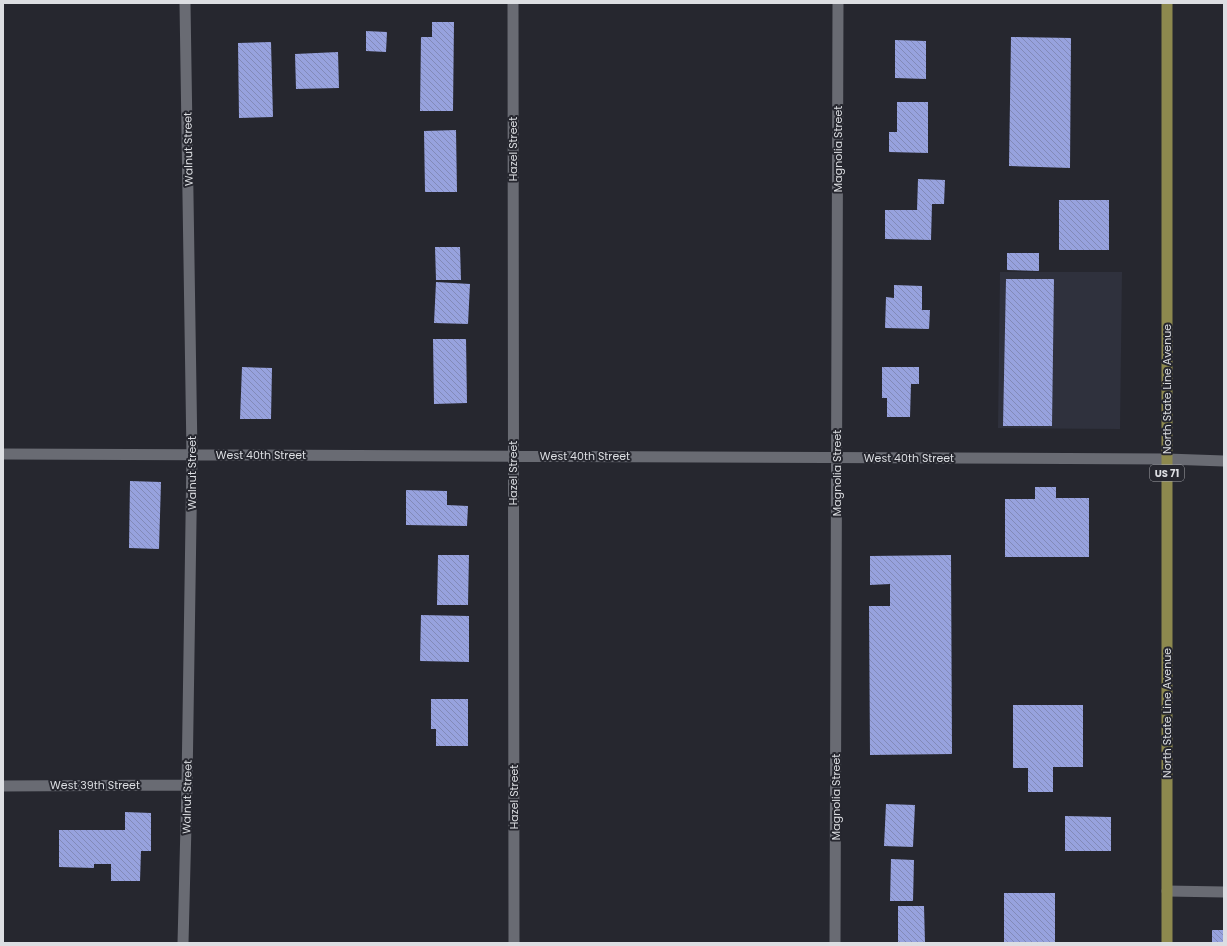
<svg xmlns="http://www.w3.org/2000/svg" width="1227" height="946" font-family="Poppins,sans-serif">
<defs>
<pattern id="building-back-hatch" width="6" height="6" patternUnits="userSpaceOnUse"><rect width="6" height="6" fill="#97a2de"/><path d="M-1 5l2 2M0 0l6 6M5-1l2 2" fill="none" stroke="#828ab8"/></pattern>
</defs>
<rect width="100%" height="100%" fill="#26272f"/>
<path fill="#2f313d" d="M1000,272H1122L1120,429L998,428Z"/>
<path fill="url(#building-back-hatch)" d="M432,22H454L453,111H420L421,37H432Z
M366,31L387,32L386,52L366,51Z
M1011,37L1071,38L1070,168L1009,166Z
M895,40L926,41V79L895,78Z
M271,42L273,117L239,118L238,43Z
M338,52L339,88L296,89L295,54Z
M897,102H928V153L889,152V132H897Z
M456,130L457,192H425L424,131Z
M918,179L945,180L944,204H932L931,240L885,239V210H917Z
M1059,200H1109V250H1059Z
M435,247H460L461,280H436Z
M1007,253H1039V271L1007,270Z
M1006,279H1054L1052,426H1003Z
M436,282L470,284L468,324L434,323Z
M894,285L922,286V310H930L929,329L885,328L886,297L894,298Z
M433,339H466L467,403L434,404Z
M242,367L272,368L271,419H240Z
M882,367H919V384H911L910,417H887V398H882Z
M130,481L161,482L159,549L129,548Z
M1035,487H1056V498H1089V557H1005V499H1035Z
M406,490L447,491V505L468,506L467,526L406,525Z
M438,555H469L468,605H437Z
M951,555L952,754L870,755L869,606H890V584L870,585V556Z
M421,615L469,616V662L420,661Z
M431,699H468V746H436V729H431Z
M1013,705H1083V767H1053V792H1028V768H1013Z
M886,804L915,805L913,847L884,846Z
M125,812L151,813V851H141L140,881H111V864H94V868L59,867V830H125Z
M1065,816L1111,817V851H1065Z
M891,859L914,860L913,901H890Z
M1004,893H1055V943H1004Z
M898,906H924L925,943H898Z
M1212,930H1224V943H1212Z"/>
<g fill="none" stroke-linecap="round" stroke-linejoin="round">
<path stroke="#696b73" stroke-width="11" d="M513,3L514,943
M3,454L1167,459L1224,461
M3,786L187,785
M1167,891L1224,892
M183,943L187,785L192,455L185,3
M835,943L838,3"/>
<path stroke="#8d894e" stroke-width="11" d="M1167,943V3"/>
</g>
<g text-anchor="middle" stroke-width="4" stroke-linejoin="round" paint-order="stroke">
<rect fill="#26272f" stroke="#a5a7ac" stroke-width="1" x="1150" y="465" width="34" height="16" rx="3"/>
<g font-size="10" font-weight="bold" fill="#dcdee2">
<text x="1167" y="477">US 71</text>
</g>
<g font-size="11" fill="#dcdee2" stroke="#26272f">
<text transform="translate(188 149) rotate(-91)" y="4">Walnut Street</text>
<text transform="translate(513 149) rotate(-90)" y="4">Hazel Street</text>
<text transform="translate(838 149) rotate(-90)" y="4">Magnolia Street</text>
<text transform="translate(1167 389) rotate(-90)" y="4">North State Line Avenue</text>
<text x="261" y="459">West 40th Street</text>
<text x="585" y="460">West 40th Street</text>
<text x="909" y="462">West 40th Street</text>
<text transform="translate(192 473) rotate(-90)" y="4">Walnut Street</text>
<text transform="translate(513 473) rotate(-90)" y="4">Hazel Street</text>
<text transform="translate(837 473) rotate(-90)" y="4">Magnolia Street</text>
<text transform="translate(1167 713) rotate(-90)" y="4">North State Line Avenue</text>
<text x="95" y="789">West 39th Street</text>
<text transform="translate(187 797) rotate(-89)" y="4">Walnut Street</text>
<text transform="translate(514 797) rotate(-90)" y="4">Hazel Street</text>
<text transform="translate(836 797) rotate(-90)" y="4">Magnolia Street</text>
</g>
</g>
<rect width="1227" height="946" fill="none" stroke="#dcdee2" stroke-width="8"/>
</svg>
